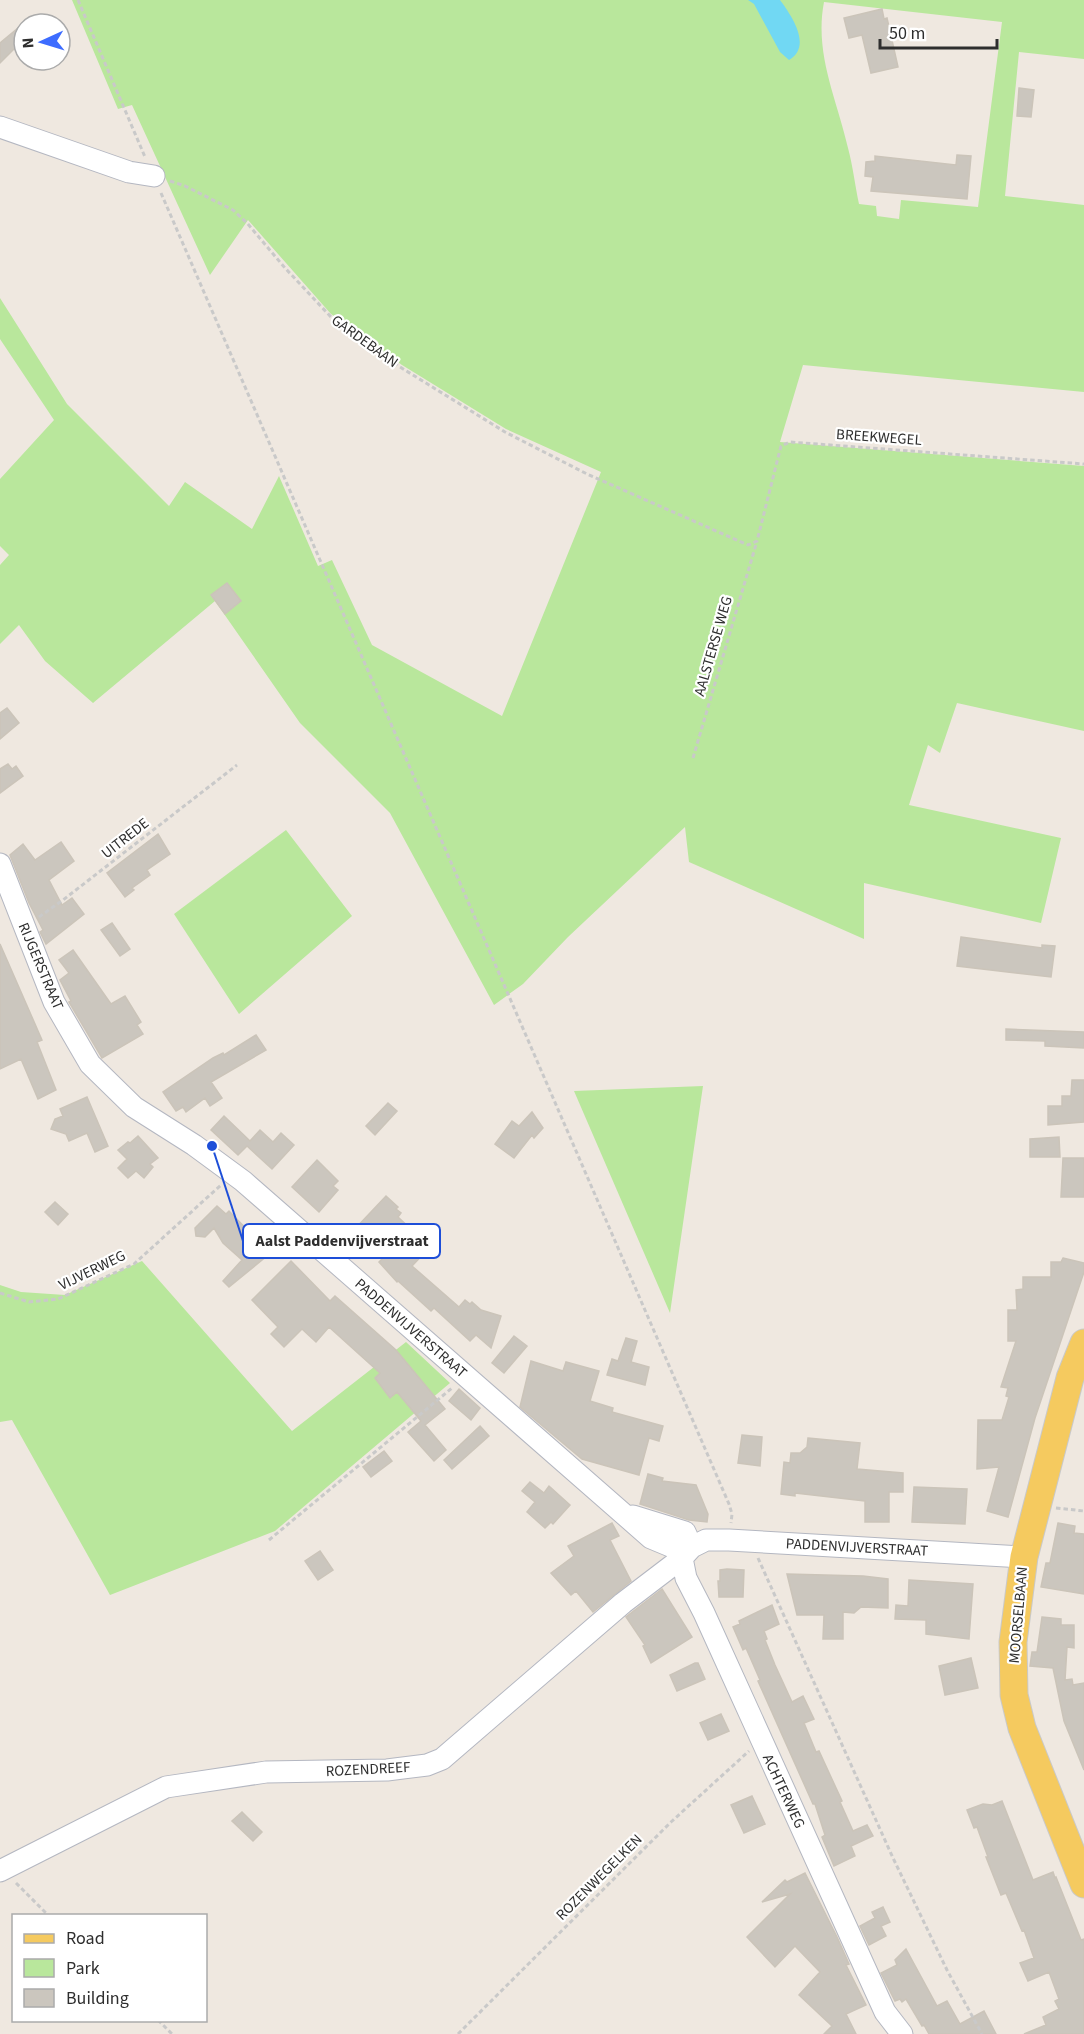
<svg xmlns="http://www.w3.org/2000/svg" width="1084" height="2034" font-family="'Source Sans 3',sans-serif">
<rect width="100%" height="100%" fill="#efe8e0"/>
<path fill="#b9e79c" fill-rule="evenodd" d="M72,0H1084V59L1019,52L1005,196L1084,205V392L803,365L780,442L1084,466V731L957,703L940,753L928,745L909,805L1061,838L1041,923L864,883V939L689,862L685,827L568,937L523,984L494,1005L390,813L300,723L215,601L93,703L45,661L19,625L0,644V565L9,555L0,546V479L54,420L0,339V298L67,404L169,506L185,482L252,529L279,476L318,566L332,560L372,645L502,716L601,472L506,429L402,365L331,314L248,220L210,275L132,105L118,109ZM824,2L1002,22L978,207L901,200L899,219L877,216L876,206L859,204C855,185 853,167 848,148C837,99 814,54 824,2Z
M286,830L352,916L239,1014L174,914Z
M703,1086L670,1313L574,1091Z
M142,1261L292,1431L406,1342L450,1383L275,1531L110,1595L12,1420L0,1422V1285L21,1292L65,1295Z"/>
<path fill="#71d8f3" d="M748,0H780C791,15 813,46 789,60L780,52L754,4Z"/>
<path fill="#cbc6be" stroke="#cbc4b9" stroke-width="1.5" d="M882,9L884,19L887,18L898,67L871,73L862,35L849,38L844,18Z
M24,23V39L0,63V43Z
M1019,88L1034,90L1031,117L1017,116Z
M957,155L971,156L967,199L871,191L873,177L865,176L866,162L875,161V156L956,165Z
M227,583L241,601L225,614L211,595Z
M7,708L19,723L0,739V713Z
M8,764L12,769L16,766L23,776L0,793V769Z
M158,834L170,854L147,870L150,875L132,888L134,890L125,897L107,873Z
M61,842L74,861L49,880L62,905L72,898L84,914L46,944L40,932L43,930L29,903L10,855L23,844L35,860Z
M112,923L130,949L120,956L101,930Z
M961,937L1042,948V945L1055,946L1051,977L957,966Z
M0,944L42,1040L37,1042L56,1090L38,1099L21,1059L0,1069Z
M73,950L111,1004L125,996L141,1022L137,1025L143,1034L102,1058L69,1002L71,1001L60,980L69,973L59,960Z
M1006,1029L1084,1032V1048L1045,1046V1041L1006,1040Z
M256,1035L266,1050L211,1082L222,1098L210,1106L205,1098L186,1112L183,1107L176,1111L163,1092L213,1058L223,1053L224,1055Z
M1072,1080H1084V1122L1048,1125V1106H1062V1096H1071Z
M87,1097L108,1146L95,1152L87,1133L69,1141L66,1134L51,1129L55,1119L63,1116L60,1109Z
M388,1103L397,1111L375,1135L366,1126Z
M532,1112L543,1128L534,1138L532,1135L514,1158L495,1144L512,1121L519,1126Z
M224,1116L250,1141L260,1130L273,1142L281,1133L294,1145L272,1169L247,1146L238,1155L211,1130Z
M138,1136L158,1158L150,1164L153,1167L144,1178L136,1171L128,1178L118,1168L127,1159L118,1150L128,1142L130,1143Z
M1059,1137L1060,1157H1030V1139Z
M1063,1158H1084V1197H1061Z
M317,1160L338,1181L333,1186L338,1190L319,1212L292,1187Z
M386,1196L398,1207L396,1209L401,1213L398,1217L430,1247L412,1266L459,1307L465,1300L470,1304L472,1302L481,1310L501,1316L491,1348L476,1335L470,1341L434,1308L431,1311L398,1281L397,1282L379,1262L384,1257L354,1230Z
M55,1202L68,1214L58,1225L45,1212Z
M217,1206L226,1214L229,1211L260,1243L269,1238L278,1247L229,1287L223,1281L242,1260L223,1243L214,1228L205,1237L196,1236L195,1228Z
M1063,1258L1084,1263V1272L1035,1418L1008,1517L987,1511L999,1467L977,1469L978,1420H1002L1009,1397L1006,1396L1008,1388L1001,1387L1016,1341H1008V1310H1017L1016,1290L1023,1289V1277H1051V1262H1061Z
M291,1261L330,1301L335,1296L396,1350L445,1409L425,1425L446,1450L434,1461L408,1432L421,1421L397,1392L390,1398L375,1378L380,1373L329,1327L316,1342L302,1329L284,1347L271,1334L278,1327L252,1300Z
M514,1336L527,1346L504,1373L492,1363Z
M626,1338L637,1341L631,1362L649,1367L645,1385L607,1375L612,1359L618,1361Z
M531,1361L563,1371L566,1362L599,1371L590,1401L613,1408L612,1412L663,1426L659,1441L649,1438L639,1475L582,1459L520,1407Z
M459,1389L480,1408L471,1420L449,1401Z
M480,1426L489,1436L452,1469L444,1460Z
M742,1435L762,1437L760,1466L738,1463Z
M808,1438L860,1443L857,1469L903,1473V1492H889V1522H865V1501L795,1493V1496L781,1494L784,1462L790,1463L791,1453H800L807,1447Z
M384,1451L392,1461L371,1477L363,1467Z
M648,1474L663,1478L662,1481L696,1485L708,1514L707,1522L689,1520L640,1504Z
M530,1482L544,1493L549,1486L570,1505L553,1524L551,1522L545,1528L527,1512L535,1502L522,1491Z
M914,1487L967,1489L965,1524L912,1522Z
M612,1523L619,1536L610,1540L631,1581L593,1612L576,1591L571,1595L551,1573L574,1556L568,1546Z
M1058,1523L1075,1526L1074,1533L1084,1534V1594L1041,1587L1046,1563H1050Z
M320,1551L333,1570L318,1580L305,1561Z
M727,1569L744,1570L743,1597H719L718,1581H720V1570Z
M787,1574L863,1576L888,1579V1608L861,1607L854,1613L843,1612V1639H823L824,1615H797Z
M909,1580L973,1584L969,1639L926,1634V1620L895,1619L896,1605L908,1606Z
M662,1589L692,1637L651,1663L643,1646L645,1645L626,1617Z
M772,1605L779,1624L764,1631L767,1639L765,1640L775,1665L792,1702L803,1696L814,1719L804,1723L816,1752L819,1751L842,1801L840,1802L853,1831L867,1825L873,1836L851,1846L855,1856L834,1866L822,1837L825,1835L815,1804H813L758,1681L760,1680L746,1648L743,1650L733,1627L740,1624L739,1621Z
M1042,1617L1061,1619V1625H1074V1648L1067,1647L1065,1680L1072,1679L1073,1685L1084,1683V1770L1064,1721L1053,1668L1030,1666L1032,1652H1037Z
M971,1658L978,1688L945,1695L939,1666Z
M695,1663H698L705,1679L677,1691L670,1675Z
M721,1714L729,1731L708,1740L700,1723Z
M752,1796L765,1824L744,1833L731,1805Z
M1002,1801L1033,1880L1053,1872L1055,1878L1056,1877L1081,1940L1084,1939V2034H1024L1046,2025L1043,2017L1059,2009L1055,2001L1059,1999L1049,1972L1028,1981L1020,1963L1034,1958L1024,1930L1022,1931L1006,1893L1001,1895L986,1857H988L977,1827L974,1828L967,1810L983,1804L992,1805Z
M242,1812L262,1832L253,1841L232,1821Z
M805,1873L837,1937L849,1964L846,1965L866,2005L846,2014L856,2034H824L832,2026L799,1995L820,1972L795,1946L775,1967L747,1937L790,1894L762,1902L785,1880L787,1882Z
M883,1907L890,1922L881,1926L886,1936L869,1945L860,1926L875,1918L872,1912Z
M906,1949L937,2006L947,2001L960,2024L984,2011L996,2034H929L924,2025L922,2026L906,1999L902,2002L900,1999L895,2001L881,1973L897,1965L895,1960Z"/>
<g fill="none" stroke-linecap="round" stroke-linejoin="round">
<g stroke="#b4b7c1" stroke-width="23">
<path id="minor" d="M0,127L129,172L154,176
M0,864L54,1002L90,1064L134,1107L194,1145L243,1181L651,1538L675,1548L692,1547L706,1540H729L1024,1557
M633,1516L685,1532L692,1547
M682,1558L686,1578L704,1613L885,2012L902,2034
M0,1871L166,1787L266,1772L387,1770L427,1765L442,1759L623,1603L682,1558L692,1547"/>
</g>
<g stroke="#c9c9c9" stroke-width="29">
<path id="major" d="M1084,1343L1070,1378L1024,1557L1013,1642L1014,1695L1022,1728L1084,1884"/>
</g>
<path stroke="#c9c9c9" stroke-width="3" stroke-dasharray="4.5 3" stroke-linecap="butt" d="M78,0L145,157
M170,181L185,186L233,210L247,223L285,268L331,317L400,367L505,432L587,474L748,545L757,541L781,446L790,442L1084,464
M161,193L729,1504L732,1514L731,1523
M693,758L757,541
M39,917L63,900L237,765
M0,1293L29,1302L58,1299L134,1264L221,1185
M1056,1508L1084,1511
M269,1540L452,1388
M758,1558L893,1858L947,1970L982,2034
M16,1883L49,1916
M158,2020L172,2034
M458,2034L671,1822L749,1751"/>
<use href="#minor" stroke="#fff" stroke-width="21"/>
<use href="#major" stroke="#f5ca5f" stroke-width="27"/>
</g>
<g text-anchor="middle" stroke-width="4.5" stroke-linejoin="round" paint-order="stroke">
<g font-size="15" fill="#2e2e2e" stroke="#fff">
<text transform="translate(365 341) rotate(36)" y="5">GARDEBAAN</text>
<text transform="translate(879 437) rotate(4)" y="5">BREEKWEGEL</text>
<text transform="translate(713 646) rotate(-74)" y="5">AALSTERSE WEG</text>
<text transform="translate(125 838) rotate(-38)" y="5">UITREDE</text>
<text transform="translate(41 966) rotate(67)" y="5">RIJGERSTRAAT</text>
<text transform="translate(92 1270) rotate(-26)" y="5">VIJVERWEG</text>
<text transform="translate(411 1328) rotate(41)" y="5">PADDENVIJVERSTRAAT</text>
<text transform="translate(857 1547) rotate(3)" y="5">PADDENVIJVERSTRAAT</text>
<text transform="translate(1018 1615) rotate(-85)" y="5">MOORSELBAAN</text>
<text transform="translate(368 1769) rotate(-3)" y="5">ROZENDREEF</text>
<text transform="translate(784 1791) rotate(65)" y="5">ACHTERWEG</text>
<text transform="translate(599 1877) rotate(-45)" y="5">ROZENWEGELKEN</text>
</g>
</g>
<path fill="none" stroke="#1d4ed8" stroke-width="2" d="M212 1146L243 1241"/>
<circle fill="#1d4ed8" stroke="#fff" stroke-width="2" cx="212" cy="1146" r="6"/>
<rect fill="#fff" stroke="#1d4ed8" stroke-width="2" x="243" y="1224" width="197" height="34" rx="6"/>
<g font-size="16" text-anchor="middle" font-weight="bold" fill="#2e2e2e">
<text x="342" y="1246">Aalst Paddenvijverstraat</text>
</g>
<rect x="12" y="1914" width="195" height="108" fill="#ffffff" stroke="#ababab" stroke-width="1.5"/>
<rect x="24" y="1934" width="30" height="9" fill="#f5ca5f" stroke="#ababab" stroke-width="1.5"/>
<text x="66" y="1944" font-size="18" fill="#2e2e2e">Road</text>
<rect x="24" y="1959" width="30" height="18" fill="#b9e79c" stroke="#ababab" stroke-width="1.5"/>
<text x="66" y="1974" font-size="18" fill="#2e2e2e">Park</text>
<rect x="24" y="1989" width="30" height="18" fill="#cbc6be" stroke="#ababab" stroke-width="1.5"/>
<text x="66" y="2004" font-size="18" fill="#2e2e2e">Building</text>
<g transform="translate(42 42) rotate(266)"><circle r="28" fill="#ffffff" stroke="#ababab" stroke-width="1.5"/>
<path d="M0-4.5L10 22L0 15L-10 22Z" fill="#3d6cff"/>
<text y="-9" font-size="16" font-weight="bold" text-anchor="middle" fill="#2e2e2e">N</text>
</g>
<path d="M880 39v9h117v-9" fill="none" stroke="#2e2e2e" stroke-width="3"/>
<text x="889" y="39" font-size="18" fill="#2e2e2e" stroke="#ffffff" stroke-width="4.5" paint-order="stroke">50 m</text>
</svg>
